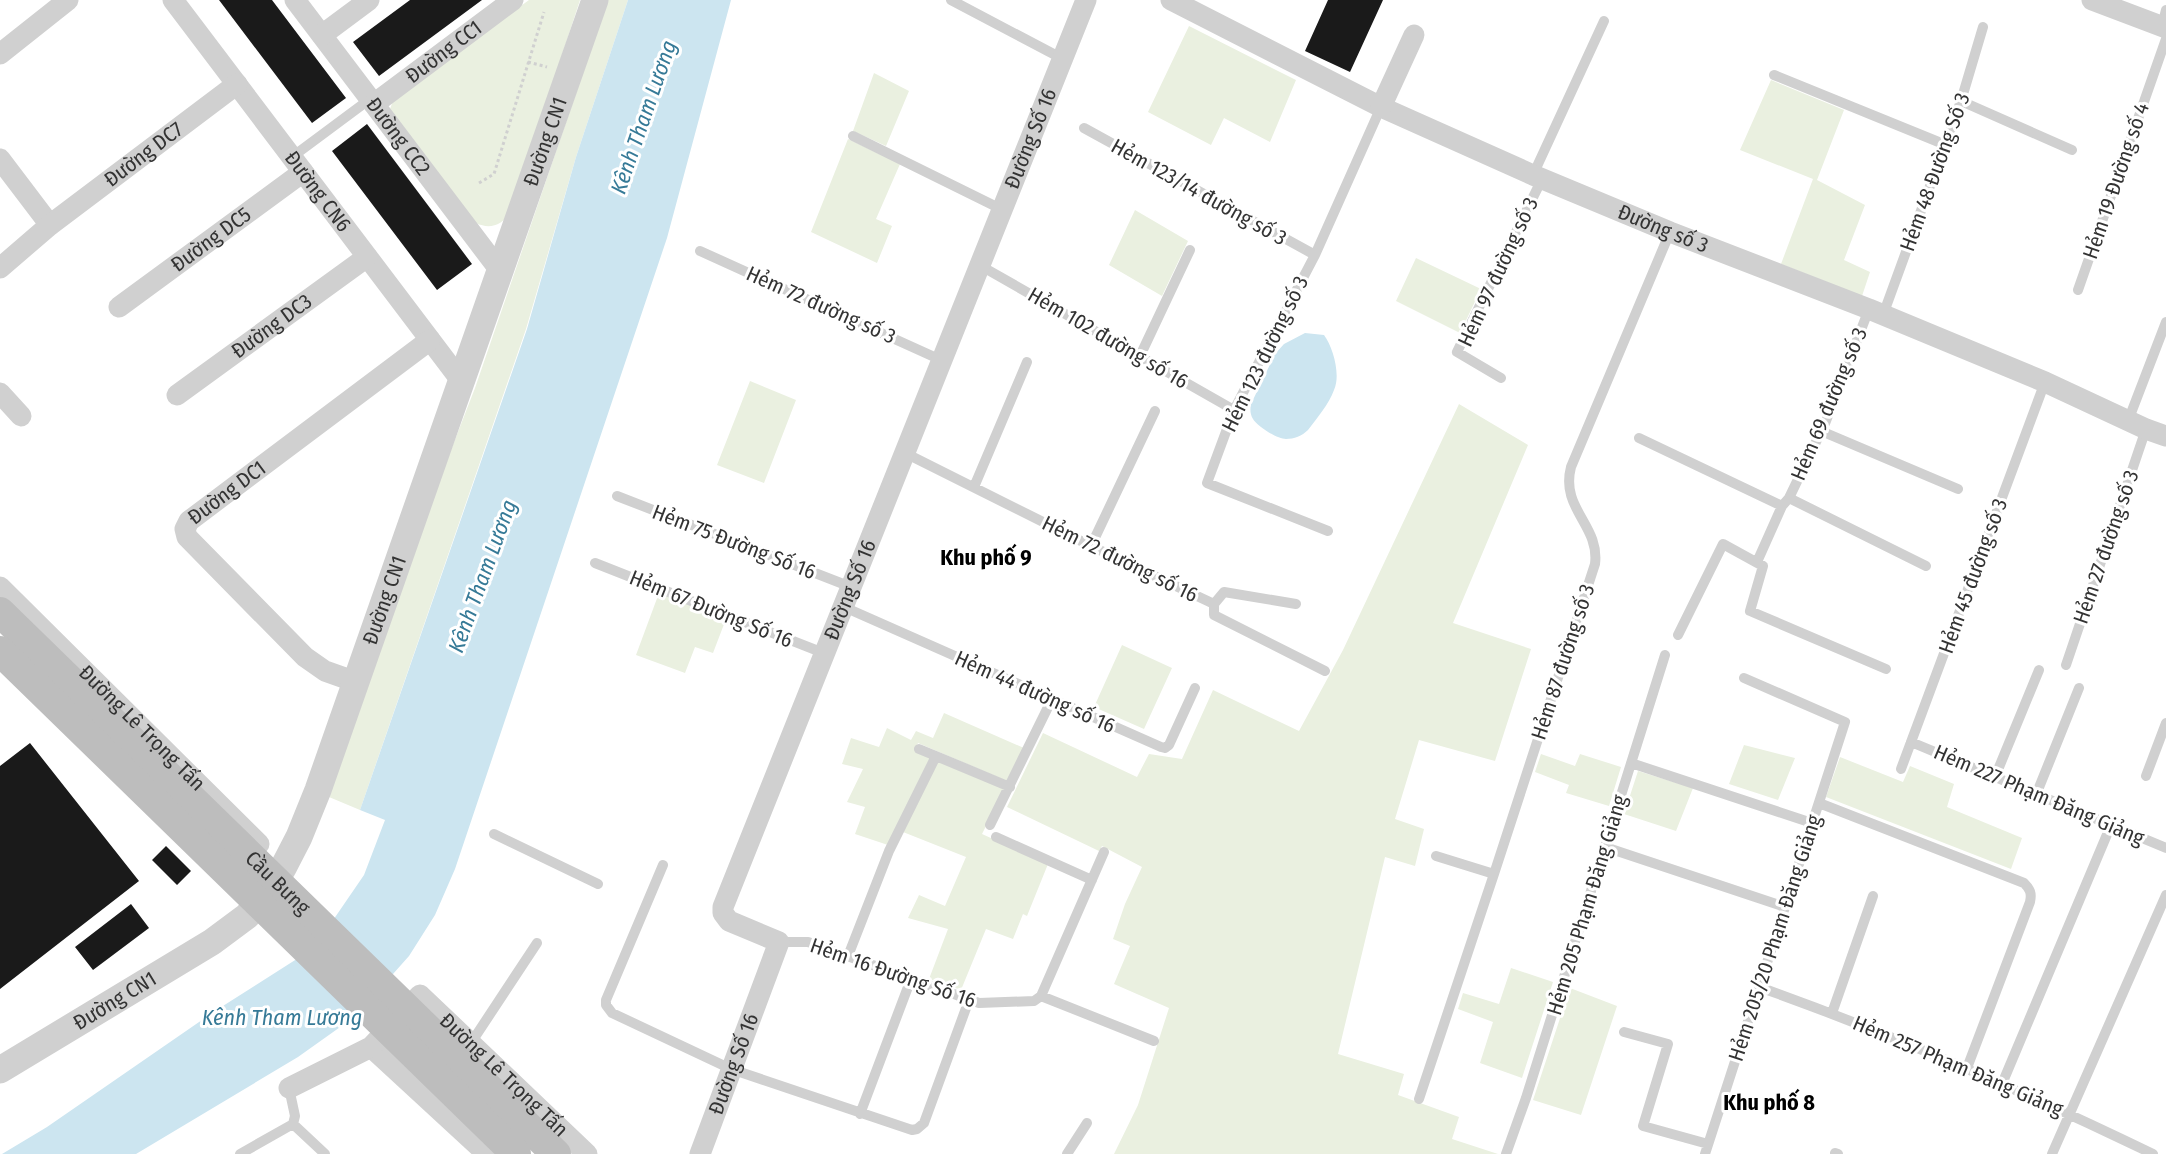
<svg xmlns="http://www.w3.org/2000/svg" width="2166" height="1154" font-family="'Fira Sans Condensed',sans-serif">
<rect width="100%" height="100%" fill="#fff"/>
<path fill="#eaf0e0" d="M529,0H580L511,211C503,225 490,230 476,223L390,109L393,101Z
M608,0H628L576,157L526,329L360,810L329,797L444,468L475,388Z
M1189,26L1296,80L1270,142L1224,118L1211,145L1148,112Z
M874,73L909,91L886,146L853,131Z
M1771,80L1844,110L1817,180L1865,205L1844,260L1870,272L1862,296L1781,264L1813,179L1740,150Z
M848,139L900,164L876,219L892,226L877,263L811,232Z
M1135,210L1188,241L1162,296L1109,265Z
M1416,258L1481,289L1460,333L1396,301Z
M750,381L796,400L764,483L717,465Z
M1459,404L1528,445L1453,623L1531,649L1495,761L1419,740L1395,819L1424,829L1415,866L1385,857L1338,1054L1404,1074L1398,1095L1459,1117L1452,1139L1498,1154H1114L1138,1105L1169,1008L1114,984L1130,946L1113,939L1125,904L1142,867L1102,846L1099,851L1007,807L1043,733L1137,777L1149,754L1182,759L1213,690L1299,731L1343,650Z
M659,593L726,619L713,653L695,647L685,673L636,655Z
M1122,645L1172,668L1144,729L1094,707Z
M944,713L1024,748L1007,781L918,743L915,751L930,758L888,845L855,834L865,807L847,802L863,769L842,764L851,738L879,747L887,728L911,740L916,731L933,738Z
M1744,745L1795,758L1778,800L1729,784Z
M1541,754L1575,766L1580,754L1621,767L1609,806L1566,793L1569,785L1535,772Z
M1840,757L1903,782L1910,766L1954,784L1947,807L2022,838L2011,869L1826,797Z
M938,761L1005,788L982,834L1048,864L1027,916L1023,914L1013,939L986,929L961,990L929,979L948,929L908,918L919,895L945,906L966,857L903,832Z
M1638,771L1693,788L1676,831L1624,814Z
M1511,968L1553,982L1522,1078L1480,1063L1493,1022L1458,1009L1463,993L1499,1004Z
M1570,988L1617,1006L1581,1115L1533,1100Z"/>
<path fill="#cce5f0" d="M628,0H731L667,238L455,869L435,915L409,956L369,1001L343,1025L298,1057L136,1154H2L47,1127L215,1011L314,948L364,875L385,820L360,810L527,329L576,157Z
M1305,333L1324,335C1333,347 1341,375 1334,390C1329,404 1317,418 1308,430C1302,436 1294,439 1286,439C1277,439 1257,426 1253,419C1250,414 1250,409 1251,404L1275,354L1284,344Z"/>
<path fill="#1a1a1a" d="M219,0H272L346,98L312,123Z
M410,0H482L379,76L353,42Z
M1328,0H1383L1350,72L1305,51Z
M367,124L472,264L437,290L332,151Z
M30,743L139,881L0,989V766Z
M166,846L191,871L177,885L152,860Z
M131,904L149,928L93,970L75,947Z"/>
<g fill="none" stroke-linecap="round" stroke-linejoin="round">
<path stroke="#d0d0d0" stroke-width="3" stroke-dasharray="3 3" stroke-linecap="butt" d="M528,62L547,67
M479,183L494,174L544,12"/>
<path stroke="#d0d0d0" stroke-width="10" d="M951,0L1063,59
M2162,26L2166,10
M1774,75L1946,145
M1961,101L2072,150
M1084,128L1315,255
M853,136L1003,210
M292,157L370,99
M1533,175L1604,21
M700,251L941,360
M981,266L1234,410
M2078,290L2166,39
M1883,315L1961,101L1983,27
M1140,356L1190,250
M1501,378L1457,352L1542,179
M2128,421L2166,322
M1821,431L1958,489
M1639,438L1782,506L1789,498L1926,566
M905,453L1091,546L1214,604V615L1325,671
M974,487L1027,362
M617,496L851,587
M1789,498L1826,421L1869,309
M1328,531L1207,483L1234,410L1315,255L1381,107
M1091,546L1155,411
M1757,562L1782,506
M595,563L826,654
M1214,604L1224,592L1296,604
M844,607L1161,747L1165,748L1169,745L1195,688
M1678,635L1723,544L1763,566L1750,611L1886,669
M2066,665L2146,429
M1911,742L2166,848
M919,749L936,756
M1631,763L1812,823
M1901,769L2045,382
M2146,776L2166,723
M1995,777L2039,670
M2036,795L2079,688
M1819,803L2024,883C2030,889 2032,893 2030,902L1967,1068
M990,825L1052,699
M494,834L598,884
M996,837L1092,880
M1605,847L1785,907
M1436,856L1494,874
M663,865L606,1000V1005L612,1013L731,1069L912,1130L917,1129L924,1123L969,1000
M779,942H808L979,1003L1034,1001L1041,996
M848,956L889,851L936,756L1010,787
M1759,987C1894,1035 2025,1092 2153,1154
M1041,996L1104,852
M1041,996L1154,1041
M1832,1013L1873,896
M1624,1032L1668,1044L1643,1126L1708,1144
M471,1043L537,943
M2002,1084L2111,825
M1419,1099L1494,874L1595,564C1600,525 1560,509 1571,467L1670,232
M860,1114L911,979
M293,1124L325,1154
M1835,1153L1838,1154
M240,1154L293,1124L295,1116L289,1088
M1067,1154L1087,1123
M1506,1154L1526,1098L1665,655
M1705,1154L1845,722L1744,678
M2052,1154L2166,895"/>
<g stroke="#d0d0d0" stroke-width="21">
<path id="s1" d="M173,0L462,382"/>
<path id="s2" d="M295,0L501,272"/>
<path id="s3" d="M1171,0L1381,107L1533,175L1670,232L1869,309L2045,382L2146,429L2166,436"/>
<path d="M2092,0L2166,28"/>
<path d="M322,35L369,0"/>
<path d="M0,54L68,0"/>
<path id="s4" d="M374,104L513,0"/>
<path d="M1381,107L1414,35"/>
<path d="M0,159L50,225"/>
<path id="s5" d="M0,268L50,225L237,84"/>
<path id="s6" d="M119,307L303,172"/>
<path d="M0,393L21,416"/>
<path id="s7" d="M177,395L367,257"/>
<path id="s8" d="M0,587L259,844"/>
<path id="s9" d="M356,682L325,671L305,657L187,537L185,529L189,521L430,340"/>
<path d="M371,1047L487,1154"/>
<path id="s10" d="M289,1088L371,1047L420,995L587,1154"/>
<path id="s11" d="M700,1154L779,942L729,921L723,913V907L1086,0"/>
</g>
<path stroke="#d0d0d0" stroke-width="27" id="s12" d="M0,1070L212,942L247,916L266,894L283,868L299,837L318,790L595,0"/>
<g stroke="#bdbdbd" stroke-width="30">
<path id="s13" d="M0,612L556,1154"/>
<path d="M0,651L516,1154"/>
</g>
</g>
<g text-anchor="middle" stroke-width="6" stroke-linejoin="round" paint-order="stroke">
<g font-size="21" fill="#333" stroke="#fff">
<text dy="7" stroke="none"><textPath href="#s4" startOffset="87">Đường CC1</textPath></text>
<text dy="7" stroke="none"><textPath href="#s2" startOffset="171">Đường CC2</textPath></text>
<text dy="7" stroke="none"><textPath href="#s11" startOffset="1124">Đường Số 16</textPath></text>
<text dy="7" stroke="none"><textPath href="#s12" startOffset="1124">Đường CN1</textPath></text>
<text dy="7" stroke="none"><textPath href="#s5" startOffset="183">Đường DC7</textPath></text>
<text transform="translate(1935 172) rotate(-70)" y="7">Hẻm 48 Đường Số 3</text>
<text transform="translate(2116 181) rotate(-71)" y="7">Hẻm 19 Đường số 4</text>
<text dy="7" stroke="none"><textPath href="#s1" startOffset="240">Đường CN6</textPath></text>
<text transform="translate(1199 192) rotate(29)" y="7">Hẻm 123/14 đường số 3</text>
<text dy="7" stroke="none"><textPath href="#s3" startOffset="543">Đường số 3</textPath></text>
<text dy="7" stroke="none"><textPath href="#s6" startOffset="114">Đường DC5</textPath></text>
<text transform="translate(1498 272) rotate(-65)" y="7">Hẻm 97 đường số 3</text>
<text transform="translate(821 305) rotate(24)" y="7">Hẻm 72 đường số 3</text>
<text dy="7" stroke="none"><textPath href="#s7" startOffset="117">Đường DC3</textPath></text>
<text transform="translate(1108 338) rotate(30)" y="7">Hẻm 102 đường số 16</text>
<text transform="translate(1265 354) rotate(-64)" y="7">Hẻm 123 đường số 3</text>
<text transform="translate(1829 404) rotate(-67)" y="7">Hẻm 69 đường số 3</text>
<text dy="7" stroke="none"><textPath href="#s9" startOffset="290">Đường DC1</textPath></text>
<text transform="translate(734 542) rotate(21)" y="7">Hẻm 75 Đường Số 16</text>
<text transform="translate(2106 547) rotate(-71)" y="7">Hẻm 27 đường số 3</text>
<text transform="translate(1120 559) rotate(26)" y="7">Hẻm 72 đường số 16</text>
<text transform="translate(1973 576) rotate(-70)" y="7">Hẻm 45 đường số 3</text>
<text dy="7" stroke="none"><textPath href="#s11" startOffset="638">Đường Số 16</textPath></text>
<text dy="7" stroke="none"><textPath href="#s12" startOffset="638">Đường CN1</textPath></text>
<text transform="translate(711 609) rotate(22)" y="7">Hẻm 67 Đường Số 16</text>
<text transform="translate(1563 662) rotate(-72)" y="7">Hẻm 87 đường số 3</text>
<text transform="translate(1035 692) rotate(24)" y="7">Hẻm 44 đường số 16</text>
<text dy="7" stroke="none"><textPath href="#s8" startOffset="200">Đường Lê Trọng Tấn</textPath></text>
<text transform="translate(2039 795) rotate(23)" y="7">Hẻm 227 Phạm Đăng Giảng</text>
<text dy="7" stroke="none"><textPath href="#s13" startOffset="388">Cầu Bưng</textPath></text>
<text transform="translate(1587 905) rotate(-73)" y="7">Hẻm 205 Phạm Đăng Giảng</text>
<text transform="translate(1775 938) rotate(-72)" y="7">Hẻm 205/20 Phạm Đăng Giảng</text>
<text transform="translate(893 973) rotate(19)" y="7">Hẻm 16 Đường Số 16</text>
<text dy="7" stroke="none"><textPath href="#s12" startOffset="134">Đường CN1</textPath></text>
<text dy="7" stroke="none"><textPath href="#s11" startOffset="96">Đường Số 16</textPath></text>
<text transform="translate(1958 1066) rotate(23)" y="7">Hẻm 257 Phạm Đăng Giảng</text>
<text dy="7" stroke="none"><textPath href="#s10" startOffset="279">Đường Lê Trọng Tấn</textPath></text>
</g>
<g font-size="22" font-style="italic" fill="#367a97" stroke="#fff">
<text transform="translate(643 117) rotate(-71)" y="8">Kênh Tham Lương</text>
<text transform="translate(482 576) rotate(-70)" y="8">Kênh Tham Lương</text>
<text x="282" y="1025">Kênh Tham Lương</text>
</g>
<g font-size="22" font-weight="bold" fill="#000" stroke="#fff">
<text x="986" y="565">Khu phố 9</text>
<text x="1769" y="1110">Khu phố 8</text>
</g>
</g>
</svg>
